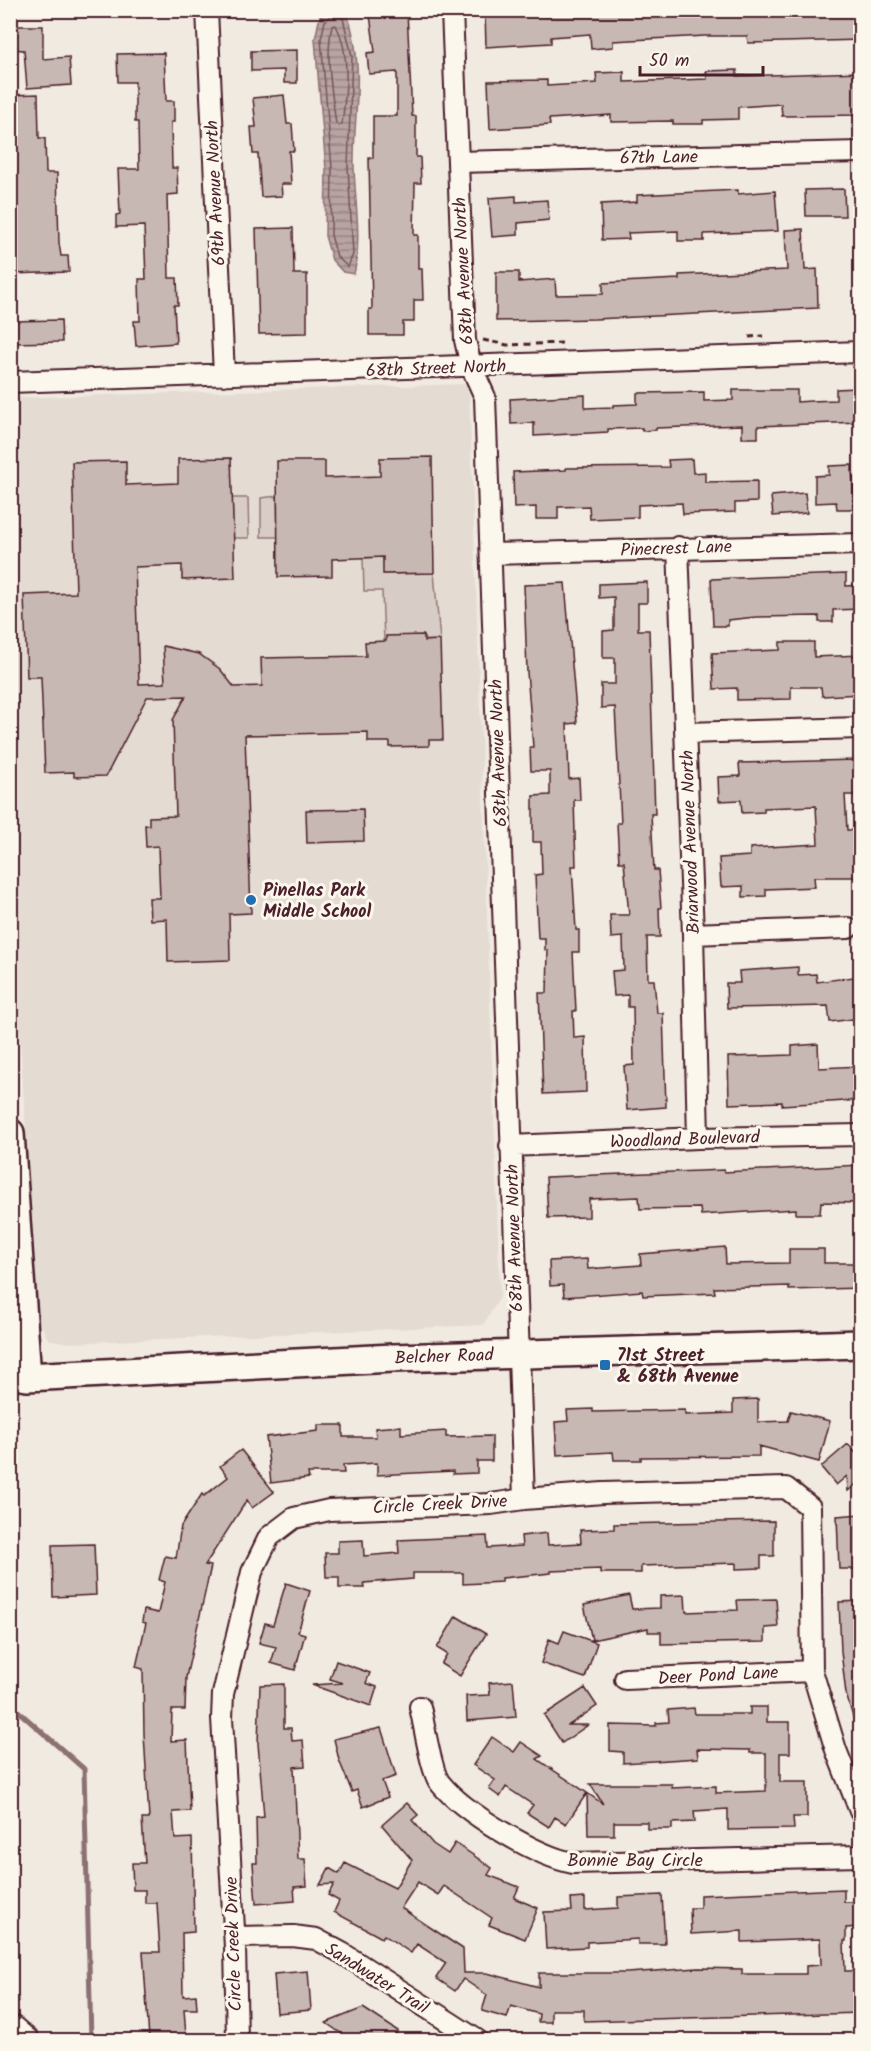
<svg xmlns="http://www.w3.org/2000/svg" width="871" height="2051" font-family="Kalam,sans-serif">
<defs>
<pattern id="water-rules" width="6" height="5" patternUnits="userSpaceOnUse" patternTransform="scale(1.5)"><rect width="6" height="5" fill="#b8a4a2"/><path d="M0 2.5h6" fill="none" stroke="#988584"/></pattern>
</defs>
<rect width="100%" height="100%" fill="#f0eae0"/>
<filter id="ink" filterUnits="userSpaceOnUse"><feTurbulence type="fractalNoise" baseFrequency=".0167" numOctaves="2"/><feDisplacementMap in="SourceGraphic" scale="12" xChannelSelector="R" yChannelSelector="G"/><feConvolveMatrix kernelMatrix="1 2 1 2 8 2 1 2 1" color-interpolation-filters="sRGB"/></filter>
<g filter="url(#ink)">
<path fill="#e4dbd2" d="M469,384L500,1297L483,1325L69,1343L48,1339L39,1320L19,1026L10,773V398Z"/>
<path fill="#d8ccc6" stroke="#917678" stroke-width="1.5" d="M277,496L278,537H261V498Z
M232,498H248L249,538H233Z
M383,557L384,574L434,573L440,640L384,641L382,591H364L363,558Z"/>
<path fill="url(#water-rules)" stroke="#8c6f72" stroke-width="1.5" d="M331,11H345L347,13C366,68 353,113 354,168C355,203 362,240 354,274L343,272L332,260L325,236L326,169L315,39L320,16Z"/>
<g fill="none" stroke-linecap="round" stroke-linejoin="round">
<path stroke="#76545b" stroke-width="1.5" d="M332,10L331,16L325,21L321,39L332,168L331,235L337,257L348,267L353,254L348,167L352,56L341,10
M336,25C351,54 346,93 342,124L339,126L336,124C332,93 325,57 332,26Z"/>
<path stroke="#8c6f72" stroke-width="5" d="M10,1704L84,1769L91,2040"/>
</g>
<path fill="#c8b8b3" stroke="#4a1f2b" stroke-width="1.5" d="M513,10H861V40L748,43L747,36H705L613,41V47L591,49L590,34L551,37V43L486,47L485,12Z
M407,11L412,116H416V157H420L421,183H415L414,235H418V269H422L423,300H414V322H403V335H369V309H372L369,158H373V116H397V72L369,74L367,53L375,52L370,15Z
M10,26H43V59L69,57L71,85L27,88L24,50L10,49Z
M297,50V83H284V70L251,71V51Z
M164,53L166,101H174V122H171L172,168H177L178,194L167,195L169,278H177L178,305H174L176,343L136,346L134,321H140L139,279H146L144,226L116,227V215L120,214L118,169H139L138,122H135V82H118L117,54Z
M737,70V76L861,72V115L782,116L781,104L738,107V119L703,120V124H673V121L611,122V115L549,119L550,125L490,129L488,81L547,80V86L597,83L596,73L624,72V82L707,79L706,71Z
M38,94L39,138H45L46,173H57L59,243L61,256H68L69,272L11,274L10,95Z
M284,95L287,124H292L294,151H289L291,184H281L282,196L261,197L258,154H253L251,127H256L253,98Z
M844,189L845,216H806L805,190Z
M738,190V194L775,191L778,231L704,234V241H678V231L628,233L629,239L602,240L601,204L637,202V195Z
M516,196V202L547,200L549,220L518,223V235L492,237L489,198Z
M293,228L294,274H307V333L259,334L256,229Z
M803,229L805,270L817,269L818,308L595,319L496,321V272H519V282L555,279L556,295L603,294V283L679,279V275L787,270L785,230Z
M61,320L62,342L10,343V321Z
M857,388L859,422L758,426V438H742V425L656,428V430L642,431V428L608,429V432L534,436V423L511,424L510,399L585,395V408L613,407V405L637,404V393L704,392V401L733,400V390H797V402L811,401L836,400V389Z
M432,457L434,573L383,574V557L332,559V576L278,577L277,461H325V478L380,476V458Z
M231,458L235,578L182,580V565L135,567L139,684L165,683L163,646L199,654L220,669L234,687L262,686L261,658L366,656L365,642L386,641V636L424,635V641L440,640L443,740H429V746L390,747V742H368V732L245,735L251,913L229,914L230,960L168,962L167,919L150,920L149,898H160L158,846L146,847L145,825H149V817L176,816L173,720L186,696L147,697L106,776L74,777V772L45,773L41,677H27L24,595L76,593L72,462L126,461V485L178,483V459Z
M692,459L693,473L705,472V482L757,481V502L735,503V512L683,514L682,503L638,505V517L590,519L589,506L558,507V519H536V507L514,508L513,472L566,470V468L669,467L668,460Z
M852,465L854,509H837L836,502L815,503V476L829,475V466Z
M805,493L807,513L773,516L771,496Z
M846,574V586L861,585V609L833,610V622H819V616L756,617L728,620V626H713L711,579Z
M647,582V603H638V630H649L655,814H651L654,870H658L661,908H659L660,937H647L648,980H654L657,1013H663L666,1107L627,1110L624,1066L634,1065L633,1007H628V995L614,996L612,971L624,970L623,937L611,938L610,915H629L624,862H619L617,823H621L615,707L601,708V684H615V658H603V631L614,630V597L599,598V584Z
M565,583L577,723L567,724L569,779L579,778L580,800H574L576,866H572L576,930H579V952H573L576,1011H573L574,1038L585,1037L586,1092L543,1094L539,993H547L548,950H545V938H538L535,875L542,874L541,842H533V796L550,795V771H531L530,747H533L527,672L524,585Z
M780,642H814V657L861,655V694L822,696L821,687H791V699L737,700V688L714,689L712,653L780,650Z
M856,760L857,795H845L847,830H853V842H861V877H814L815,887L766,889V896L743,897V886L721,887L719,858L750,856V848L818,844L816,806L764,808V812L742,813L741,800L719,801L718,777L740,776L739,763Z
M363,809L364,841L307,843L306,810Z
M798,967V975L816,974L817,982L861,976V1018L830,1022L828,1006L727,1008L726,983H740L739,971Z
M818,1044L819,1068L861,1066V1100L782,1105V1102L729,1104L728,1057L792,1055V1046Z
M861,1165V1200L858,1203L821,1202L820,1214H796V1209L701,1215L700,1208L640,1209L639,1197L589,1199V1217L548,1218L546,1177L724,1170V1172Z
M725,1247L726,1264L789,1263V1249H824V1263H861V1288L789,1290V1286L714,1288L715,1293L643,1296L642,1291L564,1297L563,1285L550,1286L549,1261L587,1259L588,1269L641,1265L640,1254Z
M758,1399V1422L788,1421L791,1411L830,1421L819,1462L759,1446V1456L641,1457V1460H614L613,1452L557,1455L555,1422L568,1421L567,1410L593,1409V1412L685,1410V1415L733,1413V1400Z
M318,1425H343V1437H376L375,1428L401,1426V1434L446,1431V1437L492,1436V1461H477V1473L453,1474V1471L377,1475V1463L343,1465L344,1473H308L309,1478L271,1483L266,1437L318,1431Z
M848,1444L861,1459V1480L848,1491L847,1476L836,1485L821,1467Z
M241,1450L274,1492L252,1508L247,1500L205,1565L211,1566L186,1677L185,1710H172L171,1741L187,1740L190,1811L173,1812L175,1839L192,1838L194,1932L182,1933L183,1996L196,1995L197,2009H184L186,2036L149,2038L143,1952H160L157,1903H145V1890H133L132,1863H145L142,1819H149L144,1734L143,1669L136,1667L146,1623L142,1622L144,1610L158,1613L165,1582L159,1580L165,1556L176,1558L181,1526L202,1494L204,1496L228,1477L220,1466Z
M861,1514V1569H839L837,1516Z
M774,1521V1556H761V1568L736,1569V1563L641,1566V1573H600V1569L551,1571V1573L502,1578V1582L463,1584V1573H413V1579L364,1583L365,1588H339V1577H326L325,1553H338V1541L363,1540L364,1556L399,1553L398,1540L487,1536L488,1548L522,1546L521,1536L547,1533L548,1545L581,1543L580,1530L614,1529V1524Z
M94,1544L96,1595L53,1597L52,1545Z
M286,1583L310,1591L298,1632L305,1634L295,1670L271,1663L276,1647L259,1643L265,1623L273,1625Z
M629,1595L632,1609L660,1608V1596L685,1595L686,1612L738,1610L737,1600L776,1599L778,1627L765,1628V1642L661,1644V1632H648V1628L592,1640L584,1605Z
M861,1601V1730H857L846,1694L841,1651L839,1602Z
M456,1616L486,1634L460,1676L441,1664L447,1654L437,1648Z
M564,1631L597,1643L585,1678L541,1663L549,1639L559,1643Z
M336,1661L370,1673L366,1683L377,1687L371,1706L312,1685L343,1683L330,1679Z
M513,1681L516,1717L467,1721L466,1696L490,1695L489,1683Z
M284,1684V1728H291L292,1741L303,1740L305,1766L294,1767L298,1859H305L307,1886L294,1887L295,1901L256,1904L253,1863H257L256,1818L264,1817L258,1743L260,1685Z
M585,1688L597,1706L569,1725H588L562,1743L544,1715Z
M750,1707H767V1722H790V1753H780V1782H807V1817H793L794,1829L728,1830V1809L694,1811L695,1822L672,1823V1829H647V1822H614V1835H588L587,1793L603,1804L590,1784H672V1788L716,1786V1793L766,1791V1753H750V1750L697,1749L698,1758L623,1763V1752L610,1751V1725L656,1726V1723L669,1722L668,1710L694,1708L695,1714H750Z
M381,1728L396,1776L382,1781L388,1797L363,1807L357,1790L352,1792L339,1760L334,1739Z
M492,1737L514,1752L521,1742L542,1756L537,1759L587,1793L566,1824L555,1817L549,1827L527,1813L533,1805L506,1787L500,1797L489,1789L495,1780L473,1765Z
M407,1803L418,1815L412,1820L433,1844L448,1854L455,1843L492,1868L488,1875L519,1887L514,1898L538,1908L525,1939L489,1925L492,1918L444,1886L438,1895L418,1882L401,1908L463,1949L464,1973H487L539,1987V1973H627L698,1968L742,1969V1974H806V1966L821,1965L820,1939L742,1942V1931L691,1934L690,1908H700V1895L844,1889V1902H858L859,1927L846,1928V1941H844L845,1971H861V2013L584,2021V2010H551V2022H538L539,2014L511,2006L507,2018L482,2011L487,1995L463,1979L455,1991L436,1978L446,1963L417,1944L411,1953L384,1935L382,1938L334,1912L339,1901L328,1895L334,1884L320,1885L329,1868L339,1874L345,1863L395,1888L412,1860L382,1825Z
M662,1895L665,1944H638V1939L587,1942V1947L546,1949L544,1912L572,1911L571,1899L585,1898V1910L618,1908V1897Z
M308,1971L311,2010L277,2013L274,1974Z
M363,2008L398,2031L392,2040H362L354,2035L351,2040L326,2023Z"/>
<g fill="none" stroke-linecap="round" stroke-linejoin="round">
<g stroke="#4a1f2b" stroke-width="24">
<path id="street" d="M207,10L224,375
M452,10L465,340L471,366L485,397L524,1499
M458,162L860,152
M10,382L860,352
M678,547L693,934L698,1138
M491,554L860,544
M686,733L860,728
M693,934L848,928
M510,1146L698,1138L860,1135
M625,1679L812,1671
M420,1707C424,1723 431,1772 440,1783C463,1812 536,1856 573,1863L860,1856
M235,1937L293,1936L316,1939L342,1953L477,2040
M10,2027H14L29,2040
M237,2040L235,1947L222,1718L223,1694L252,1572L269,1537L294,1518L329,1510L491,1504L524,1499L603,1493L786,1488L810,1507L812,1671L836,1750L860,1811"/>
</g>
<g stroke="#4a1f2b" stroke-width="32">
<path id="secondary" d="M10,1133L27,1377
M10,1374L27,1377L393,1358L860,1344"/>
</g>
<path stroke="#4a1f2b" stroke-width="3" stroke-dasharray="6 4.5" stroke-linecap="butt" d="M749,337L763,336
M483,340L507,345L562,343"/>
<use href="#street" stroke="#fbf7ec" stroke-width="20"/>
<use href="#secondary" stroke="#fbf7ec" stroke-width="27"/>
</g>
</g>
<g fill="#1f6fb2" stroke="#fbf7ec" stroke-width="2">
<circle cx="251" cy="900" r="6"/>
<rect x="599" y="1359" width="12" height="12" rx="3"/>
</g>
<g text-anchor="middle" stroke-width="6" stroke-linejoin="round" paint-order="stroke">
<g font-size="18" fill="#4a1f2b" stroke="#fbf7ec">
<text transform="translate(659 157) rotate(-1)" y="6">67th Lane</text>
<text transform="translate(215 193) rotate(-93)" y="6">69th Avenue North</text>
<text transform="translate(463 271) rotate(-93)" y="6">68th Avenue North</text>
<text transform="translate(436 368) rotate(-2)" y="6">68th Street North</text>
<text transform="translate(676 548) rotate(-2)" y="6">Pinecrest Lane</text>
<text transform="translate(498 753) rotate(-92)" y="6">68th Avenue North</text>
<text transform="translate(690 842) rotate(-92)" y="6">Briarwood Avenue North</text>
<text transform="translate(685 1139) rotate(-2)" y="6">Woodland Boulevard</text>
<text transform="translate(514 1238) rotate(-92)" y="6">68th Avenue North</text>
<text transform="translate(444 1356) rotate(-2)" y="6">Belcher Road</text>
<text transform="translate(440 1504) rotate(-3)" y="6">Circle Creek Drive</text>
<text transform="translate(718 1675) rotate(-3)" y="6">Deer Pond Lane</text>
<text x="635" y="1866">Bonnie Bay Circle</text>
<text transform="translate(233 1944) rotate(-92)" y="6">Circle Creek Drive</text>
<text transform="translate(377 1978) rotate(32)" y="6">Sandwater Trail</text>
</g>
<g font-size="18" font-weight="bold" fill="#4a1f2b" stroke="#fbf7ec" text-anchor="start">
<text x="263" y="896">Pinellas Park<tspan x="263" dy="21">Middle School</tspan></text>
<text x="617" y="1361">71st Street<tspan x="617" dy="21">&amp; 68th Avenue</tspan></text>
</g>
</g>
<rect width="871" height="2051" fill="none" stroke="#fbf7ec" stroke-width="36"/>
<rect x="18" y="18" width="835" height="2015" fill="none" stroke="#4a1f2b" stroke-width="2" filter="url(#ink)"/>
<path d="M640 66v9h123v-9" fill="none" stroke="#4a1f2b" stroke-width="3"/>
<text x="649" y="66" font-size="18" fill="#4a1f2b" stroke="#fbf7ec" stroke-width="4.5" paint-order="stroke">50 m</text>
</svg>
